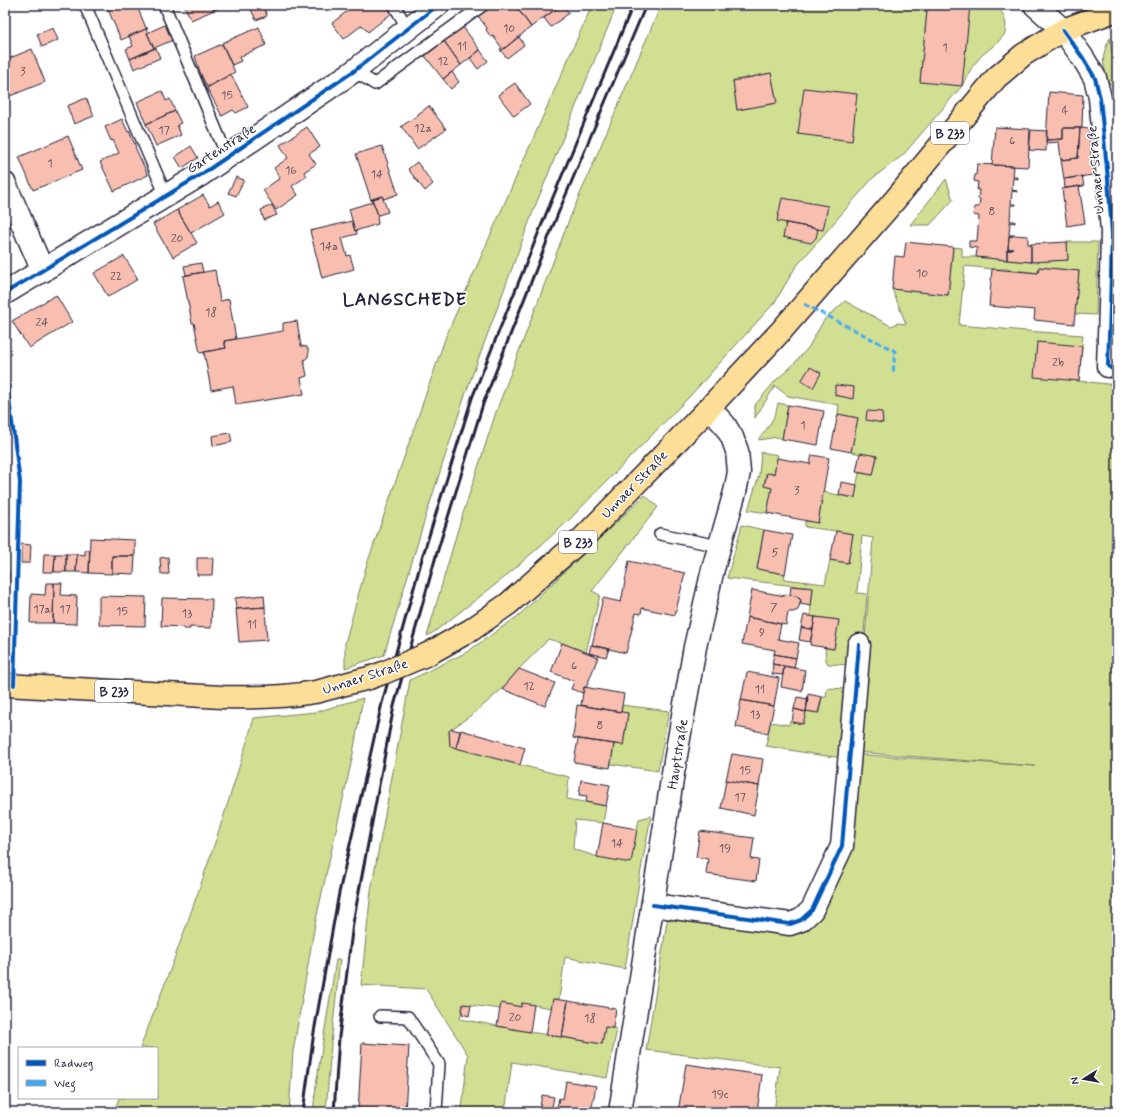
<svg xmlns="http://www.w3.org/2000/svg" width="1122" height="1117" font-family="Mynerve,sans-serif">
<rect width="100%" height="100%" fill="#fff"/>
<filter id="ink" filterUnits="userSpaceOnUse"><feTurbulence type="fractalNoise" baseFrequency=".025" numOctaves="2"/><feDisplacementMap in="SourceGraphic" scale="8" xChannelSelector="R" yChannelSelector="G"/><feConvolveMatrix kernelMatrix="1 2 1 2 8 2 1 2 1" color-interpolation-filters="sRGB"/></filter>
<g filter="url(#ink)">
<path fill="#d1df92" stroke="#7a8066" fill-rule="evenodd" d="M592,5H617L534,209L465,395L426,515L384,655L345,668V643L366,567L446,336Z
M661,5H862V7L867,5H921L922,11H927L920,82L970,5H996L1003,14L1006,24L1005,34L997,43L982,55L972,67L962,86L903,155L873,178L838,218L795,268L775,302L689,397L566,523L504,578L434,632L427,636L458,529L497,409L569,220ZM771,73L777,103L737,110L733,81Z
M1110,38L1112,54H1117V83L1109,84C1103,64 1100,58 1110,38Z
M946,179L953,200L930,225H910Z
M1067,242H1098L1096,315L1075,314L1079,271L1039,267L1038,273L1006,269H992L965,266L959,325L1026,331L1083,335L1079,381L1117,385V1112H774L780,1067L646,1050L668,916L798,933L842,846L850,754L1035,766L856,752L873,538L862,536L857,593L867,594L863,646L852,665L828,664L826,660L825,648L834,649L838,620L810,616L813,588L727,578L742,525L764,530L757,569L785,574L784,579L825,584L830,560L848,563L853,534L836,531L805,527V521L818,523L823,492L854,498L859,473L873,475L877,457L851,452L858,418L838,414L839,405L788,396L775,386L755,418V405L776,380L791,367L808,348L824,320L845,301L891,326L898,323L906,324L892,289L948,295L953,247L962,248V257H976L1031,262L1068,260Z
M778,403L788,405L782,439L777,437L759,440V438C768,429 776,416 778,403Z
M761,452L778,455L774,474L766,473L764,486L772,488L767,513L748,510L759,475Z
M645,495L658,507L592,591L600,595L586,652L562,643L548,639L544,644L519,669L502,689L477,711L449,731L450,746L520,765L569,777L567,799L606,806L603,823L575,820L573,849L598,857L637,829L639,819L651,816L641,870L625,969L565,957L559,999H553L551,1008L522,1003L521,1007L501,1003L500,1009L463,1004L460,1019L530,1032L602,1044L605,1027L617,1029L607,1078L512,1062L505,1112H487L462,1108L468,1055L426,989L361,985L371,890L410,680L467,652L518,616Z
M827,688L846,689L844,758L819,755L766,746L770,722L789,725L790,721L803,724L806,711L819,713L822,697H826Z
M363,698L352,759L315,924L293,1052L289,1112H114L119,1098H157V1048H140C183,940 221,830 254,718L316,712Z
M622,705L669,711L658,771L611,764L614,744L623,745L628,713L621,712Z
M340,959L331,1045L326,1112H313L316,1085L336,960Z"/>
<path fill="#f8beb0" stroke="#22223b" d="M112,5H138L137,6L146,28H148L121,40L107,7Z
M184,5H218L219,8L191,20Z
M249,5H263L267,16L256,20Z
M355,5H386L392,13L368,32L362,25L344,39L332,23Z
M493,5H515L531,27L501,51L500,49L502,48L493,36L491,37L486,30L487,28L478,16Z
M515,5H561L531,27Z
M561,5H563L569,13L551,27L544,18Z
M921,5H970L962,86L920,82L927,11H922Z
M167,24L173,40L154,48L147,33Z
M259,27L266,45L239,57L241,61L232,65L222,43Z
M463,27L480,50L461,65L444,41Z
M53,28L58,40L42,47L37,34Z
M146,29L148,33H147L154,48L130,59L126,49L133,46L129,36Z
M519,37L524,45L507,58L501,51Z
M444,41L461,65L443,79L425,56Z
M222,44L235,72L207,87L200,72L195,56Z
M156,48L160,58L134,69L130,59Z
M32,49L45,82L5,98V60Z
M480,50L488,61L478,69L470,58Z
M452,72L459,82L451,89L443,79Z
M771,73L777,103L737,110L733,81Z
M231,74L248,107L236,113L233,110L222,116L207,88Z
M515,83L530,104L514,116L498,95Z
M804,88L857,94L852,141L798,134Z
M162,91L166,101L170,99L175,111L146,124L137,102Z
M1049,92L1083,95L1082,128H1063V139L1046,140Z
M86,98L94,116L74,124L67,106Z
M429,106L446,129L417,149L401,126H402L418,115V114Z
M175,111L181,123L177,125L181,135L156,146L146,124Z
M122,119L128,132L129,131L136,147H135L148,175L114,191L100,162L119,153L113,140L111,141L105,127Z
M307,127L320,147L309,154L316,164L304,172L307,176L292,186L298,195L276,210L263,190L280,178L274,168L288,158L280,145Z
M995,127L1030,129L1028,167L992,165Z
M1063,128H1080L1078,158L1061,160L1059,142L1046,143V140L1063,139Z
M1080,128L1089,129L1093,175L1064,179L1061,160L1078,158Z
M1031,130L1047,131L1046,151L1029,150Z
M68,136L82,170L33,190L19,157Z
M191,146L198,158L182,168L175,157Z
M382,146L398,194L384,199L382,196L371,200L356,154Z
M417,162L433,184L425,191L408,169Z
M977,164L1014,166L1013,177H1018V179L1013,178L1012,190L1017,191V192L1012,191L1011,204H1016V205H1011L1010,221H1015V223L1010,222L1009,235H1014L1013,236H1009L1008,249H1013L1012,250H1007V260L976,257L977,248L969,247V241H977L979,216L973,215L974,207H979L980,199H978L979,190H977L978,182L974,181L975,175H976Z
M1082,176L1084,186L1065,188L1064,179Z
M236,177L244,180L236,196L228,193Z
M1079,186L1085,223L1067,226L1062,189Z
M203,195L210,206L218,201L225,213L191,233L177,210Z
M382,196L388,212L378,215L372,199Z
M782,198L828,206L823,230L777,221Z
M372,199L378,215L377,216L378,224L355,231L349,209L372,202L371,200Z
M272,205L277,215L264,220L261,210Z
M177,210L197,243L173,257L167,247H166L153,224Z
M352,221L355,231L356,230L357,234L342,238L347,256L350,255L354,269L322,278L310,231Z
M786,223L818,229L816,238L811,243L783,237Z
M1014,235L1028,236V244H1031V262L1007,260V250H1012L1013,249H1008L1009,236H1013Z
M906,242L953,247L948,295L892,289L895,256L904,257Z
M1067,242L1068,260L1031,262V244Z
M124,256L138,279L108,297L94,273Z
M201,263L203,272L186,275L184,266Z
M1039,267L1079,271L1074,324L1034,320L1035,310L989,306L992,269L1038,273Z
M215,270L220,301L229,299L236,339L224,341L226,348L200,353L194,323H192L183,276Z
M56,295L72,322L29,348L12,321Z
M297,321L301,346L307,347L309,352L308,357L304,360L307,376L301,378L304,394L236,405L233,386L211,390L204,352L226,348L224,341L283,331V323Z
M1037,342L1082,346L1079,381L1034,377Z
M810,367L821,373L813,388L801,381Z
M835,385L854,387L853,399L835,395Z
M788,405L824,411L818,445L782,439Z
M867,411L882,412L883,423L866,420Z
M838,414L858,418L851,452L831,448Z
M230,433L232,442L213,446L212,436Z
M860,453L877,456L873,475L856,472Z
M812,455L829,458L818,523L767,513L772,488L764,486L767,473L774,474L777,458L810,464Z
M841,482L857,485L855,498L839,495Z
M764,530L792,535L785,574L757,569Z
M836,531L853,534L848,563L830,560Z
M90,538L135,540V556H112V574L89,573Z
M21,544L31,545L30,563H21Z
M85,550H90L89,573L76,572L77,554L85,555Z
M44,554H55L54,572H43Z
M55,554H66V572H54Z
M66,554H77L76,572H66Z
M112,556H135L134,574L112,573Z
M168,557L169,574H161L160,558Z
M197,558H213L212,575H197Z
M629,561L685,573L675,615L642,608L641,614L636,613L626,653L592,645L603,598L621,602Z
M5,571H9V586H5Z
M46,583H54L53,623H30L31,594L45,595Z
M54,583H62L61,595L77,596L76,624L53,623Z
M791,586L813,588L811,606L800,604L801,600L796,596L790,595Z
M752,590L785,596V594L796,596L801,600L798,610L793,612H788L786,625L747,617Z
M264,595L265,607L236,609L235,598Z
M99,596L146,597L145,626L99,625Z
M162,598L212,599L211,628L190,627V629H183V627L161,626Z
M5,607H7L6,636H5Z
M265,607L267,640L239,642L236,609Z
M804,615L815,617L813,629L801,628Z
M747,617L781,624L778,639L799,643L796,658L774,654L775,650L742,644Z
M815,617L839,620L834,649L810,645Z
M801,628L813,629L810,642L799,640Z
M562,643L598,657L586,688L584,687L583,693L571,689L574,681L551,672Z
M591,645L609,649L606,657L589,653Z
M774,654L796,658L794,668L772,664Z
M773,664L784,666L783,675L772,674Z
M784,666L805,670L802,691L781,687Z
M519,669L555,683L545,706L502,689Z
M747,672L779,678L774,706L741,700Z
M584,687L624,694L621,712L581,705Z
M808,694L822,697L818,713L806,711Z
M797,697L808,699L806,712L794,709Z
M741,700L774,706L768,733L736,727Z
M577,705L628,713L623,745L573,738Z
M794,709L806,712L803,724L792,722Z
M451,729L460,731L456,748L450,746L449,731Z
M461,730L525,748L520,765L456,748Z
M578,739L614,744L610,768L574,762Z
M732,754L763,759L759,786L726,780Z
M581,780L610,785L606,806L586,802L587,796L579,795Z
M726,780L759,786L754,815L721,808Z
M603,823L637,829L631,863L597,857Z
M700,831L754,838L751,859L759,860L756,881L706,874L708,859L696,857Z
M553,999L568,1001L562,1037L546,1035Z
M568,1001L616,1009L613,1028L605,1027L602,1044L562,1037Z
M501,1003L521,1007L522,1003L534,1005L530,1032L497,1026Z
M463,1004L471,1005L469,1016L462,1014Z
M362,1043L409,1046L405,1112H358Z
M686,1064L762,1075L757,1112H678Z
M566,1081L596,1086L591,1112H561L562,1108L557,1107L559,1098L563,1099Z
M542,1095L554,1097L551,1112H539Z"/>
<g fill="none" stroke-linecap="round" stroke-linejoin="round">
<g stroke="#22223b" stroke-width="14">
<path id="service" d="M85,5L166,196
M164,5L227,156
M394,5L408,29
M354,71L375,84L483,5
M660,534L719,546
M380,1016L408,1017L439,1064L436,1112"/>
</g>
<g stroke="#22223b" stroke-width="25">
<path id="minor" d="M1063,30L1083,58L1095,78L1100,98L1108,179L1112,233L1111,276L1108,366
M5,184L43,271
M5,293L202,174L354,71L438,5
M653,905L790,924L801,920L812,910L842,846L859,645"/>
</g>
<g stroke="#22223b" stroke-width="25">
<path id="secondary" d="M1035,5L1063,30
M620,1112L674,767L695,647L713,569L735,492L739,472L737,451L732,437L724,424L709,408"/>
</g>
<g stroke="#22223b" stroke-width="25">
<path id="primary" d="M428,654L471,630L508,604L582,539L709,408L781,331L894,201L996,78L1023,55L1063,30L1117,10
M5,685L222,697C253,698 285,697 315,692C333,688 351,682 369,678"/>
</g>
<use href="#service" stroke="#fff" stroke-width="11"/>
<use href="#minor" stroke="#fff" stroke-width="22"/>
<use href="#secondary" stroke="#fff" stroke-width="22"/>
<use href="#primary" stroke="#fedd96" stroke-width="22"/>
<path stroke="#22223b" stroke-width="3" d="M303,1112L314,1032L339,893L382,703L423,555L472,398L546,214L633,5
M334,1112L339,1037L353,923L394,706L436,556L483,404L557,216L646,5"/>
<g stroke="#22223b" stroke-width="25" stroke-linecap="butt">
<path id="primary-bridge" d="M369,678L383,673L428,654"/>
</g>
<use href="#primary-bridge" stroke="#fedd96" stroke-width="22"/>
<path stroke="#3fa9f5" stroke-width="3" stroke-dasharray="6 3" stroke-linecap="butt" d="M804,304L895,351L893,374"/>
<g stroke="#fff" stroke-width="6">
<path id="cycleway" d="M1063,30L1083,58L1095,78L1100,98L1108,179L1112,233L1111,276L1108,366L1117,372
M5,293L202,174L354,71L438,5
M5,369L20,482L14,685
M653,905L790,924L801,920L812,910L842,846L859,645"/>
</g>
<use href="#cycleway" stroke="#0057b8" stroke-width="4"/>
</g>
</g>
<g text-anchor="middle" stroke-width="3" stroke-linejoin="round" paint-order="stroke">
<g font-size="12" fill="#584958">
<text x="509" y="32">10</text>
<text x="462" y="50">11</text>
<text x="945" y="51">1</text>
<text x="443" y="65">12</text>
<text x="23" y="75">3</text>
<text x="227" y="99">15</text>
<text x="1065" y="114">4</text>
<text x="423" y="132">12a</text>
<text x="164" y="134">17</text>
<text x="1012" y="144">6</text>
<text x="50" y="167">1</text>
<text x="291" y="174">16</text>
<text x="377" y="178">14</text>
<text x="992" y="215">8</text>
<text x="177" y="242">20</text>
<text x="329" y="250">14a</text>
<text x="922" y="277">10</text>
<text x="116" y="280">22</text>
<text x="211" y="316">18</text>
<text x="42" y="326">24</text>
<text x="1058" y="366">2b</text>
<text x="803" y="429">1</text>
<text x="797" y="494">3</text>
<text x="775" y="556">5</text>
<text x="774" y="611">7</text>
<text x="42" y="613">17a</text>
<text x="65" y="613">17</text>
<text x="122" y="615">15</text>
<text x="187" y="617">13</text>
<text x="252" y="628">11</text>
<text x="762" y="636">9</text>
<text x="574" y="669">6</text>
<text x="529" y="690">12</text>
<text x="760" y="693">11</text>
<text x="755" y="718">13</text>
<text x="600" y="729">8</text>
<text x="745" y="774">15</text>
<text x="740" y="801">17</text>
<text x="617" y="847">14</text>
<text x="725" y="852">19</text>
<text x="515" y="1021">20</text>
<text x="590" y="1022">18</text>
<text x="720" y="1098">19c</text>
</g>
<g fill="#fff" stroke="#646476" stroke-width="1">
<rect x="931" y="122" width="38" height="22" rx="3"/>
<rect x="559" y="531" width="38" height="22" rx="3"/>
<rect x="95" y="680" width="38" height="22" rx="3"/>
</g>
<g font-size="13" font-weight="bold" fill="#22223b">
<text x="950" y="138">B 233</text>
<text x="578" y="547">B 233</text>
<text x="114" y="696">B 233</text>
</g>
<g font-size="14" fill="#22223b" stroke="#fff">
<text transform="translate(221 148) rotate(-33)" y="5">Gartenstraße</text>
<text transform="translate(1095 170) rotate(-95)" y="5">Unnaer Straße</text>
<text transform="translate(634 484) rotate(-46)" y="5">Unnaer Straße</text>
<text transform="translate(365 676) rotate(-18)" y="5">Unnaer Straße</text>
<text transform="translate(677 754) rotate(-81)" y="5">Hauptstraße</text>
</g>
<g font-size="18" font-weight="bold" letter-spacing="1" fill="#22223b" stroke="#fff">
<text x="405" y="305">LANGSCHEDE</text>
</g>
</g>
<rect width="1122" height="1117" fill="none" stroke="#fff" stroke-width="20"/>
<rect x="10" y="10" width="1102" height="1097" fill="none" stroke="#22223b" stroke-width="1.5" filter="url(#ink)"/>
<rect x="18" y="1047" width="140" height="52" fill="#ffffff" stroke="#a7a7b1"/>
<rect x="26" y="1060" width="20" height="6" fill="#0057b8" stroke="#a7a7b1"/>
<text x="54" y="1067" font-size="12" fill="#22223b">Radweg</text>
<rect x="26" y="1080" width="20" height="6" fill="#3fa9f5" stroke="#a7a7b1"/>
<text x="54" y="1087" font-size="12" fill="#22223b">Weg</text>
<g transform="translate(1084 1079) rotate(259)" stroke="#ffffff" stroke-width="3" paint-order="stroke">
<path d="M0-3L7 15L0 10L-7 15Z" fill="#22223b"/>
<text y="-6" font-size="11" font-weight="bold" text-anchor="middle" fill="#22223b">N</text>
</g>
</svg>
